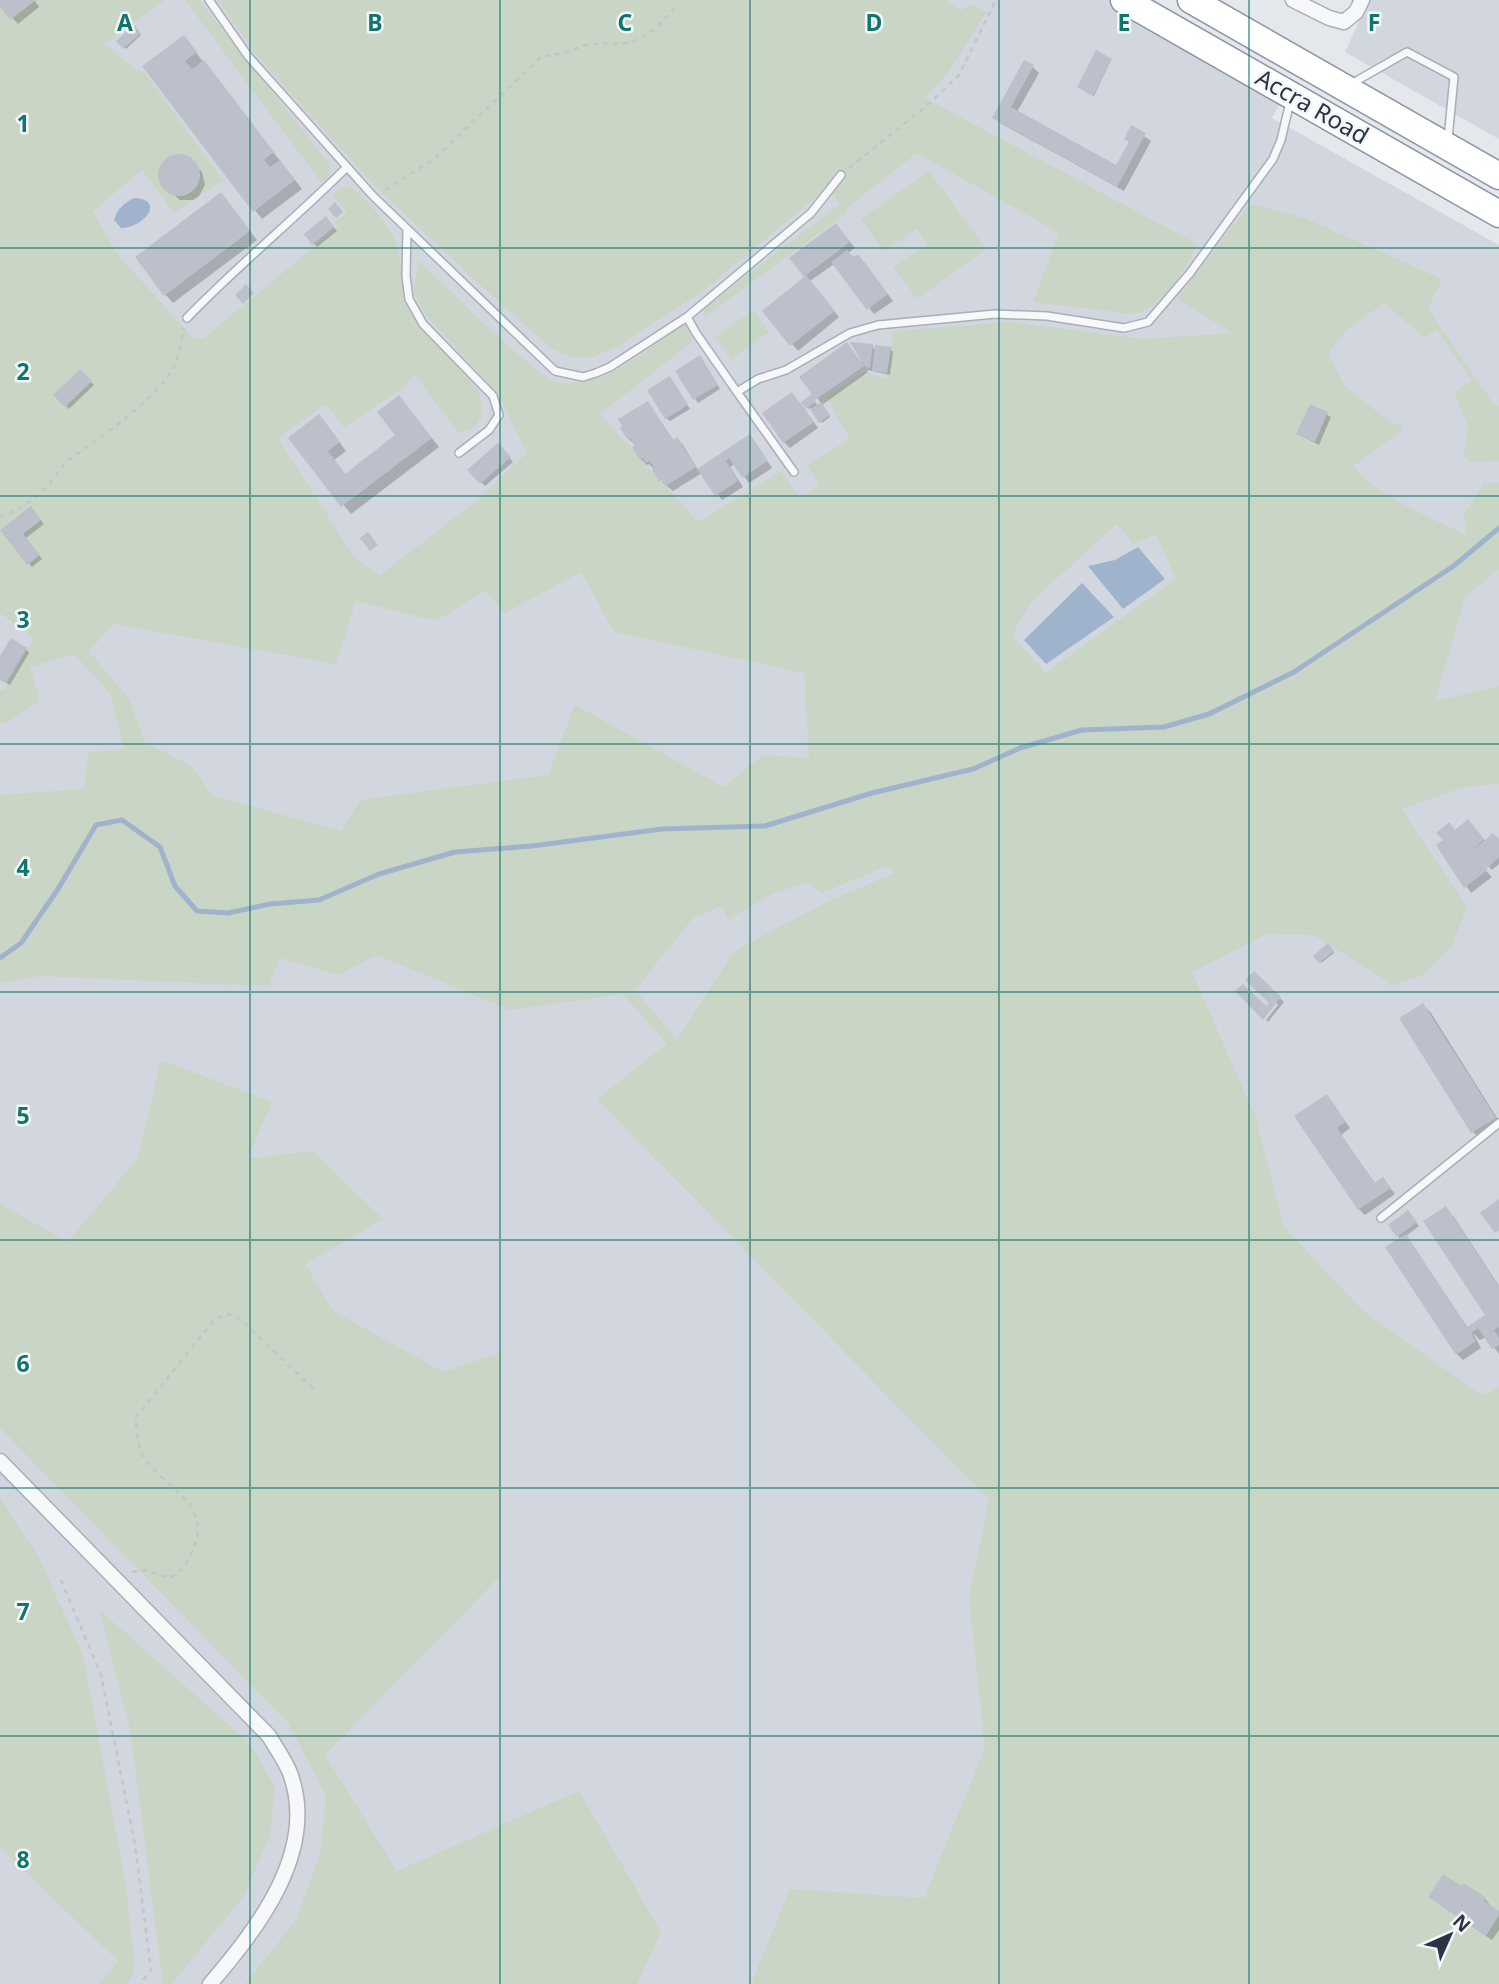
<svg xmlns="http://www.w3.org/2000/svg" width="1499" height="1984" font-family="'Noto Sans',sans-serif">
<rect width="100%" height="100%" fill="#e4e7ec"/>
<path fill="#d2d6de" d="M0,0H1116L1286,93L1272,118L1499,245V1984H0Z
M1369,0H1499V139L1345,52Z"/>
<path fill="#c9d6c5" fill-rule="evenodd" d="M0,0H165L131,25L129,23L105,44L137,71L144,72L223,180L174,213L142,170L93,211L117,254L193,338H204L337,228L335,222L347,212L332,195C340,188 344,185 354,189C373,208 393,226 399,254C403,272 400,289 408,306C424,337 455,361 477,388C485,409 485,430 458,432L415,375L406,382L408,384L344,428L326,404L278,438L354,557L380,575L475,502L527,453L498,393L426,316L414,293L418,261C445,283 536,380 560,383C602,388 644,353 674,330L683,325L688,327L692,342L600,414L698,522L781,471L800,498L819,486L807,465L850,439L826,397L864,372L887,379L893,331L1010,322L1143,339L1233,333L1177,299L1250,204L1304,218L1442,279L1428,309L1493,403L1499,406V461L1469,462L1464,456L1468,426L1454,392L1472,380L1436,330L1424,338L1385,303L1348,328L1328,354L1345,386L1377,412L1404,429L1354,466C1376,497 1433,518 1467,536L1464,514L1484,483H1499V569L1465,597L1435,701L1499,686V784L1464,787L1402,809L1467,907L1452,945L1421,976L1392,985L1314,935L1267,934L1192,972L1255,1116L1284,1227L1363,1311L1483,1396L1499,1387V1984H751L790,1889L924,1898L985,1748L969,1597L989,1500L597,1099L667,1044L623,994L510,1010L377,955L338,975L280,958L269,986L40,976L0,983V795L84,789L88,753L124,749L110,693L74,654L30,667L40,701L6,723H0V691L5,689L33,638L0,613ZM1117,524L1133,544L1156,534L1176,579L1045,673L1012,635L1031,602ZM581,572L614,632L804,673L809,758L763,755L724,787L575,705L548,775L360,800L341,831L211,795L192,766L145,743L129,699L89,651L114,624L336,664L356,601L436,621L485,591L505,613ZM889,865L894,873L829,901L734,951L677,1040L635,990L693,918L721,906L729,919L772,894L806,883L822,893Z
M185,0H199L327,161L331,168L328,178L321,182Z
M218,0H947L960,11L970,4L987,12L948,73L925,98L1197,244C1187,270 1161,309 1132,314L1033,302L1059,233L917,153L846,209L848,212L705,317L703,309L840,204L827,188L703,291L620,345L594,357H571L552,349L491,295L373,184L256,55Z
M929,171L986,249L917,299L893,267L927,245L917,229L883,251L861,219Z
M754,310L769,332L731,359L715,337Z
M161,1060L272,1102L247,1159L313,1151L383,1219L305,1264L333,1311L443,1372L499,1353L500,1576L325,1755L397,1871L579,1791L661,1932L637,1984H245L296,1920L321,1851L326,1797L289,1724L0,1428V1204L68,1242L138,1158Z
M0,1497L39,1558L83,1655L126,1886L134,1958V1971L127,1984H99L118,1961L0,1847Z
M99,1609L250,1744L275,1787L270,1835L243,1897L172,1984H163L130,1729Z"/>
<path fill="#9fb4cc" d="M134,198C165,199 146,227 121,228L114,220C117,209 123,204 134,198Z
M1138,547L1165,579L1123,609L1088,566L1115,560Z
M1082,583L1114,617L1046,664L1024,640Z"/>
<path fill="#0003" d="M0,0H34L39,7L18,24L0,4Z
M134,27L141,35L126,49L118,41Z
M184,37L302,189L262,219L144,67Z
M1111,60L1094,96L1080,88Z
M1033,67L1039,73L1017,112L1117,167L1130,143L1126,139L1132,128L1151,141L1124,191L1000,123L995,117Z
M172,157H185L202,172L205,185L199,196L193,200H180L163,185L160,172L162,166Z
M229,203L257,240L173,303L165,294Z
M329,222L337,231L317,247L313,243Z
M836,225L855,248L848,253L854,259L864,262L893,301L874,314L834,264L810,281L839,317L798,351L764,311L806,277L792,259Z
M872,346L876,351L890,349L893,352L890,375L867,370L868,372L822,405L830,417L822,423L811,408L809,409L803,403L801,404L818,428L790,448L784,442L792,394L801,404L811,397L818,406L821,403L817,398L863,360Z
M703,361L720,389L698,403L677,371Z
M80,372L94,385L69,409L56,395Z
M673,382L690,409L670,421L666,418Z
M399,398L439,447L351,514L290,439L327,425L346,451L334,460L346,475L398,436Z
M648,403L674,441L677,439L683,445L698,470L750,436L772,468L749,483L735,464L730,467L743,487L722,500L702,473L673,491L662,482L670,477L655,470L649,464L647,465L641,459L636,446L628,438Z
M1311,406L1331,417L1319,445L1298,434Z
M498,445L513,462L485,486L470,470Z
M34,512L44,524L26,538L42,559L32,567L3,530Z
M26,649L29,653L10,685L0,679V659Z
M1474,828L1486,842L1499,841V864L1492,870L1478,856L1475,859L1492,877L1471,893L1439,845L1456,831Z
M1328,946L1334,953L1321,963L1315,956Z
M1254,974L1284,1002L1268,1022L1266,1020L1278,1005L1276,1003L1266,1009L1271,1003Z
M1423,1005L1431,1013L1499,1121V1128L1481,1140L1473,1132L1401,1019Z
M1327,1096L1350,1128L1341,1135L1376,1185L1383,1179L1395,1194L1365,1215L1359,1209Z
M1446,1209L1454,1217L1499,1286V1354L1486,1337L1480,1340L1473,1333L1481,1348L1463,1360L1457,1354L1398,1235L1411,1216L1419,1226L1406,1236L1468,1328L1487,1316Z
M1462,1889L1485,1899L1490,1905L1489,1907L1499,1913V1930L1492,1940L1430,1897Z"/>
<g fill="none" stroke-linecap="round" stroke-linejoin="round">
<path stroke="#9fb4cc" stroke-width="5" d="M0,958L21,943L58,889L96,825L122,820L160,847L175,886L197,911L228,913L270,904L319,900L379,874L455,852L532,846L662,829L765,826L872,793L973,769L1020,748L1082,730L1164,727L1209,714L1294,672L1455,565L1499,528"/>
</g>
<path fill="#bbc0ca" d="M0,0H36L10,20L0,6Z
M134,25L141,33L123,49L116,41Z
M184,35L197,52L185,61L192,69L204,60L274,152L264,160L270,167L280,160L295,180L253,212L142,66Z
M1096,50L1112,59L1093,96L1077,87Z
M1024,60L1034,65L1011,107L1116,165L1129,142L1124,139L1131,125L1146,133L1117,187L992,118Z
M158 175a21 21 0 1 1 42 0a21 21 0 1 1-42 0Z
M221,192L250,231L164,296L135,257Z
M335,202L343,212L336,218L328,209Z
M326,216L334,227L312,245L304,234Z
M836,223L850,242L806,275L835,311L790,346L762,311L804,277L789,258Z
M847,250L853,257L858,254L888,294L867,310L831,262Z
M246,284L254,293L243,304L235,295Z
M847,342L864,366L815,400L816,402L806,409L801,402L812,394L799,377Z
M850,342L873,344L870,368L865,367Z
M875,345L891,347L887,373L872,371Z
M700,355L718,385L693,400L675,371Z
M80,369L92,381L65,407L53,395Z
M670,376L688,405L665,419L647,390Z
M792,392L814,422L783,443L762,413Z
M399,395L432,438L341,507L288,438L319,414L340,442L328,451L345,474L395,435L377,412Z
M648,401L673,440L677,437L696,467L666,486L662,480L659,482L652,470L654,468L650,461L646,463L643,458L640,460L632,447L635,445L630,438L627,439L620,428L622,426L618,419Z
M821,402L830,415L819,423L810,409Z
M1310,404L1328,412L1315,442L1296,434Z
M750,434L768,461L742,478L729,458L726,461L738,481L715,496L697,469Z
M498,443L511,457L480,484L467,470Z
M31,506L41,520L23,534L40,555L27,565L0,530Z
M368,532L378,545L370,551L360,538Z
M11,638L27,648L6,683L0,680V656Z
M1468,819L1484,839L1471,852L1493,833L1499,839V857L1487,868L1479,860L1488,870L1464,888L1436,845L1443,840L1436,833L1449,822L1455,830Z
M1328,943L1334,951L1319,963L1313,956Z
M1254,971L1281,997L1263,1020L1235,991L1243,984L1266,1006L1269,1003L1245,980Z
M1423,1003L1496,1118L1471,1133L1399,1018Z
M1327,1094L1346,1122L1337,1128L1374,1183L1383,1177L1391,1188L1358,1210L1294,1116Z
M1499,1199V1230L1495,1233L1480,1213Z
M1446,1206L1499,1287V1327L1494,1330L1499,1338V1345L1492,1349L1478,1328L1471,1333L1476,1341L1456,1355L1385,1247L1406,1234L1467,1327L1485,1315L1423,1221Z
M1408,1210L1417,1222L1397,1237L1388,1225Z
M1443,1874L1462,1886L1464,1883L1486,1898L1484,1901L1499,1911V1915L1486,1936L1428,1897Z"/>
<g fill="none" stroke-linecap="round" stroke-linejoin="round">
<g stroke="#a9aeb7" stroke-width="10">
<path id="lane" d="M209,0L248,56L373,196L555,371L583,377L596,373L610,367L687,317L811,213L841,175
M1351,84L1407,52L1454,77L1448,139
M407,229L406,276L409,299L423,324L493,396L499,415L489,430L459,453
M687,317L696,333L737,392L758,379L786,370L850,333L878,325L995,314L1047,316L1124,328L1148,322L1190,273L1273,159L1281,140L1290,102
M187,318C238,265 295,219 347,167
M737,392L794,472
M1381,1218L1499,1123"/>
</g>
<g stroke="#a9aeb7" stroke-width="17">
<path id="street" d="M1293,0L1329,18L1344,22L1356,12L1362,0
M0,1461L269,1736C276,1748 285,1760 290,1773C319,1851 257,1929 210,1984"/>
</g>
<g stroke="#8b94a3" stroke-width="29">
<path id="highway" d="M1124,0L1499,214
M1191,0L1499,176"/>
</g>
<path stroke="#c2c5cb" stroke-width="2.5" stroke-dasharray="5 5" stroke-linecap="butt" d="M849,168L930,103L959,75L996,0
M385,190L434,159L542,56L560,54L589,44L631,43L655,29L677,6
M0,517C18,512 36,498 48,485C56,477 60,467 69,460C101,436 147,407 170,373C180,360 180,343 184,328
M132,1572L145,1570L169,1578C184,1570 185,1566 192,1551C215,1506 166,1489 145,1459C137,1448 136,1430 136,1417L215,1319L229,1314L241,1320L315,1390
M61,1580L101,1675L135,1845L151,1970L140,1984"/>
<use href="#lane" stroke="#f7f8fa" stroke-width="7"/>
<use href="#street" stroke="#f7f8fa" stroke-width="14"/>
<use href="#highway" stroke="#fff" stroke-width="26"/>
</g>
<path fill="none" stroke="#0f766e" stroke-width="2" stroke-opacity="0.55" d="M250,0V1984M500,0V1984M750,0V1984M999,0V1984M1249,0V1984M0,248H1499M0,496H1499M0,744H1499M0,992H1499M0,1240H1499M0,1488H1499M0,1736H1499"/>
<g text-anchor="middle" stroke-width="5" stroke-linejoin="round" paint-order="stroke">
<g font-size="24" fill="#2b3445" stroke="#f4f6f9">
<text transform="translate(1312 107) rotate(30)" y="8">Accra Road</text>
</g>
</g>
<g font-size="23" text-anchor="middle" font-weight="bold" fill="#0f766e" stroke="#f4f6f9" stroke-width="5" stroke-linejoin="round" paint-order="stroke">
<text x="125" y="31">A</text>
<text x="375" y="31">B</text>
<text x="625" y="31">C</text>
<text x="874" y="31">D</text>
<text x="1124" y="31">E</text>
<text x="1374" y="31">F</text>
<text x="23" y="132">1</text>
<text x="23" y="380">2</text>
<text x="23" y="628">3</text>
<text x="23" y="876">4</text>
<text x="23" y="1124">5</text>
<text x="23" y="1372">6</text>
<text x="23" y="1620">7</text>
<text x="23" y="1868">8</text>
</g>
<g transform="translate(1450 1935) rotate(45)" stroke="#f4f6f9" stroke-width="5" paint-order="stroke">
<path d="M0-5L12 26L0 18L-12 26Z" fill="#2b3445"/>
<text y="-10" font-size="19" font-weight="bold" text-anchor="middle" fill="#2b3445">N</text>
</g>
</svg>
